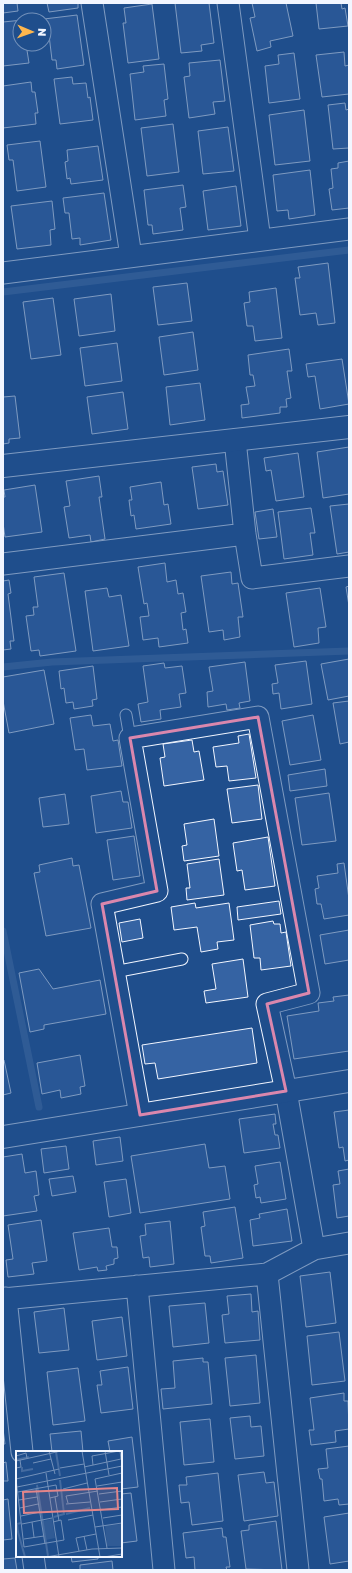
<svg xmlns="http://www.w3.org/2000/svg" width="352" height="1573" font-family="'Golos Text',sans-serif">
<rect width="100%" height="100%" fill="#1f4e8c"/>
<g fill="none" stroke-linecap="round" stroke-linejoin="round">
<path stroke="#446ba0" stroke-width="7" d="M3,292L349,250
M3,667L52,662L349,651
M3,931L39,1107"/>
</g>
<path fill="#3563a3" stroke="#f2f6ff" d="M3,3H17L18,11L3,13Z
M47,3H78V8L49,12Z
M175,3H209L214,43L201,45L202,51L181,53Z
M252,3H286L293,36L270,41L271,47L257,51L250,18L255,17Z
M316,3H341L342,9L345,8L348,26L319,29Z
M152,4L159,59L128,63L123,23H126L124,8Z
M77,15L84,65L57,69L56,60H52L49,35H46L44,19Z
M20,20V44H26L29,63L3,66V22L23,20Z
M344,52L345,66L349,65V94L322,97L316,55Z
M294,53L300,99L269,103L265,66L279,64L278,55Z
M220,60L225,101L213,102L215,114L189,118L184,77L190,76L189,63Z
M164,64L168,99L164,100L166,116L135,120L130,74L144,72L143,66Z
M72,77L73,84L86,83L88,98L90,97L93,120L60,124L54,79Z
M31,82L32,92H35L38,113H35L36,124L3,128V86Z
M345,103L346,110L349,109V148L333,149L328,105Z
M304,110L310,161L275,165L269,115Z
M173,124L179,172L147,176L141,128Z
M228,127L234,171L203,174L198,131Z
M40,141L46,187L17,191L13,160H9L7,145Z
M98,146L103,180L71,184L70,178L67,179L65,162L68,161L67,150Z
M349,161V208L332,210L329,189L333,188L331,169L338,168V163Z
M310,170L315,215L289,219L288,210L277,211L273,175Z
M183,185L186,207L180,208L183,230L153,234L152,225H148L144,190Z
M236,186L241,226L208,230L203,191Z
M104,193L111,240L80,245V238L72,239L69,213H65L63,198Z
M52,201L55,229L50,230L51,245L17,249L11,206Z
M328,263L335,323L318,325L316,313L300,315L295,278H300L298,267Z
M187,283L192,321L158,325L153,287Z
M276,288L282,338L255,341L253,326H247L244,303L250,302L249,292Z
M111,294L115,331L79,336L74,299Z
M53,298L61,355L31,359L23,302Z
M193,332L198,370L164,375L159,337Z
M117,343L122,381L85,386L80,348Z
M289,349L292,371H287L291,398L286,399L287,407H280V413L242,418L241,405L249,404L246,387L255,386L253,375H250L248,355Z
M342,359L349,404L320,409L315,376L308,377L306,364Z
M200,383L205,420L170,425L166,387Z
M123,392L128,429L92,434L87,397Z
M15,396L20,438L9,439V443L3,444V397Z
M349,447V494L323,498L317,452Z
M298,453L304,497L276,501L271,470L266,471L264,458Z
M216,464L217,472L223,471L228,505L198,509L192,467Z
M99,476L102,497H99L105,539L91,542L90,535L69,538L64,507L70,506L66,481Z
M161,482L164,505L168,504L171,524L136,529L134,515L131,516L129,500H132L130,487Z
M35,485L42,532L5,537L3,523V497H5L4,490Z
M349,504V552L337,554L330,506Z
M311,508L315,533H310L313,555L284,559L278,512Z
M273,509L277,537L259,539L255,512Z
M165,563L167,582L176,580L178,594L183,593L186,612L181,613L183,630L186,629L188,643L159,647L158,638L143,640L140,617L149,616L147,603L144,604L138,567Z
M231,572L232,584L238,583L243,617H238L240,637L224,640L223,630L209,632L201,576Z
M64,573L76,651L40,656L39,650L31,651L26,616L34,615L33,607H38L34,577Z
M9,580L11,593L8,594L14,641H10L11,649L3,650V581Z
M349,586V606L346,587Z
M107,588L109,597L121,595L129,646L93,651L85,591Z
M320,588L326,627L318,628L319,643L294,647L286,593Z
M349,659V696L328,700L321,664Z
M306,661L312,704L281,709L279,693L273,694L272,684L278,683L275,665Z
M245,662L250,701L239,703L240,708L227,710L226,704L208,707L207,692L213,691L209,667Z
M164,663L165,668L182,666L186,693L179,694L181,707L160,710L161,719L141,722L138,704L148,702L143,666Z
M93,666L97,699L92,700L93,706L74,709L73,702L66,703L64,688L61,689L59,671Z
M44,670L54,724L9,733L3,701V677Z
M349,701V742L340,744L333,703Z
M91,715L93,726L110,724L113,741L118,740L122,766L87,770L84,749L75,750L70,718Z
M313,715L321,760L290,765L282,721Z
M249,734L256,778L229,781L227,766L216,767L213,747L239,743L238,736Z
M192,740L194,752L199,751L204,780L164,786L160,758L165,757L163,744Z
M325,769L327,786L290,791L288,775Z
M258,785L262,819L232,823L227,789Z
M121,791L123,802H128L132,828L96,833L91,796Z
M329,793L336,841L302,845L295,798Z
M65,794L69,824L43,827L39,798Z
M214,819L219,856L184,861L182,846L187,845L184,824Z
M134,836L140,876L113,880L107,840Z
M268,837L275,886L245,890L242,870L237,871L233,843Z
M72,858L73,866L79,865L91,928L46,936L34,873L40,872L39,865Z
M219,859L224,895L187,900L186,888H190L187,864Z
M344,863L349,899V915L324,919L321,904H317L315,889L319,888L317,876L338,873L337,864Z
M279,901L281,914L238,920L237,907Z
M195,903L196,908L229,903L234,940L217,942L218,949L201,952L197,927L174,930L171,907Z
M140,919L143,938L122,942L119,923Z
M273,921L274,924H280L281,933L286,932L291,966L261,970L260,958H254L250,925Z
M349,930V960L325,964L320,935Z
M243,959L248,997L206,1003L204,991L216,989L212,964Z
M39,969L53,989L100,980L106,1014L44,1025V1029L30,1032L19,973Z
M349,995V1051L294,1059L287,1016L319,1011L318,1003L334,1001L333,997Z
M252,1028L257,1063L158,1079L155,1063L145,1064L142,1045Z
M80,1055L85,1086L80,1087L81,1094L61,1098L60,1090L42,1094L37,1063Z
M3,1060H4L11,1093L3,1095Z
M349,1110V1160L345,1161L343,1147L339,1148L334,1112Z
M275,1114L276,1124H273L275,1135H278L280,1148L244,1153L239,1119Z
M120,1137L123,1161L96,1165L93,1141Z
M205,1144L209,1168L225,1166L230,1199L140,1213L131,1156Z
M66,1146L69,1169L44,1173L41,1149Z
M22,1154L25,1173L36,1171L39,1195L34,1196L37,1211L3,1216V1157Z
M280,1162L286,1199L261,1203L260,1197L256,1198L254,1185L258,1184L255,1166Z
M349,1169V1216L337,1218L333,1185L340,1184L338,1171Z
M73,1176L76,1192L52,1196L49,1179Z
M126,1179L131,1213L109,1217L104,1182Z
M235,1207L243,1258L211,1263L210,1256H205L201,1227L205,1226L203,1212Z
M287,1209L292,1241L253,1246L250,1220L260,1218L259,1214Z
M41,1220L47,1261L32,1263L34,1274L8,1277L6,1260L13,1259L8,1225Z
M170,1221L174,1264L150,1267L149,1257L143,1258L140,1236L146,1235L145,1224Z
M109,1228L112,1247H117L118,1258L114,1259V1264L106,1266L107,1270L98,1271L97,1267L79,1270L73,1233Z
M330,1272L336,1323L306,1327L300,1276Z
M251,1294L252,1312L258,1311L260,1340L225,1343L222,1315L229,1314L227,1296Z
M205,1303L209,1343L173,1347L169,1306Z
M64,1308L69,1350L39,1353L34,1312Z
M122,1317L127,1356L97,1360L92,1321Z
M339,1332L345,1381L312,1385L307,1336Z
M256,1355L260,1403L230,1406L225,1358Z
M203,1358V1362H208L212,1404L163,1409L161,1389L175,1388L173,1361Z
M128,1367L133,1409L101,1413L97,1385H102L100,1371Z
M78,1368L85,1421L53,1425L47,1372Z
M344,1393V1401H348L349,1429L335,1431L336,1442L311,1445L309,1430H314L310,1398Z
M250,1416L251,1427L261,1426L264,1456L235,1459L230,1418Z
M210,1419L214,1462L184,1465L180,1422Z
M3,1429L5,1444H3Z
M81,1431L83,1452H52L50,1434Z
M132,1437L138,1487L121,1489V1452H110L108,1441Z
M349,1446V1504L339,1505L338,1499L324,1501L322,1479H320L318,1469L328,1468L326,1449Z
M6,1462L8,1481H3V1463Z
M264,1472L266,1483L274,1482L278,1516L244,1521L238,1475Z
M218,1473L223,1521L192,1525L189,1502L181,1503L179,1485H187L186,1477Z
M131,1493L137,1541L121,1543V1494Z
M8,1499L12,1539L3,1540V1500Z
M349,1513V1561L330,1564L324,1517Z
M276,1521L282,1570L246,1569L241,1531L249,1530V1525Z
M222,1528L223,1537H226L230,1567H226L227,1570H195L194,1557L186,1558L183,1533Z
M71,1556H98V1559L72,1562Z
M15,1558L17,1570H3V1559Z
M112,1561L113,1570H80V1565Z"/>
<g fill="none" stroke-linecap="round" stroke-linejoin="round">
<g stroke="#f2f6ff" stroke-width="13">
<path id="service" d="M126,715L130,738
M114,972L182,959"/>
</g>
<g stroke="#f2f6ff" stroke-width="23">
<path id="minor" d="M92,3L131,256
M228,3L260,240
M3,273L349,229
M235,440L245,534L252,578L349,566
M3,564L245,534
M140,1115L102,904L157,891L130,738L258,717L309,993L267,1004L286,1091L314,1249
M267,1274L298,1570
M137,1286L164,1570
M6,1298L22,1452
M3,1299L267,1274L314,1249L349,1243
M33,1556L35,1570"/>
</g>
<g stroke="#f2f6ff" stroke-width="24">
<path id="tertiary" d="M3,466L349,427
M3,1137L349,1081"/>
</g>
<use href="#service" stroke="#1f4e8c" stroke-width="11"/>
<use href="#minor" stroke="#1f4e8c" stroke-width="21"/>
<use href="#tertiary" stroke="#1f4e8c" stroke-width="22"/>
</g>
<path d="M0 0H352V1573H0ZM258,717L309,993L267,1004L286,1091L140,1115L102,904L157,891L130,738Z" fill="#1f4e8c" fill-opacity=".55" fill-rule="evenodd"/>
<path fill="none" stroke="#da87ad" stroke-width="3" stroke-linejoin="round" d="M258,717L309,993L267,1004L286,1091L140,1115L102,904L157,891L130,738Z"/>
<g transform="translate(16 1451)">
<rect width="106" height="106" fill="#1f4e8c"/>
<path d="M36,68L39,87L30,89L27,70ZM106,73V95H91L89,75Z" fill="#305b95"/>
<path fill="none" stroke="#446ba0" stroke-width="2" d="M40,1L44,25M0,9L13,6M6,16V20L17,18M21,34L32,105M50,63L74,57M38,66L48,63L44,29M5,72L1,73L2,81L9,106"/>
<path fill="none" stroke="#7391ba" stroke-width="1" d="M33,0L39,23M66,0L84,106M89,0L93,24M0,5L10,2L11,7M0,10L45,0M17,12L35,8M77,14L76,5L103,0M68,16L105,8L104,0M0,17L5,16L4,9M44,17L68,13M30,22L43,106M81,35L106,31M1,36L106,15M20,38L29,93M47,38L71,32M2,41L40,34L42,45L34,47M83,43L106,40M39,46L43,70M3,49L21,46M84,51L106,48M52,52L50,45L82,40M50,53L74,51M4,57L22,53M85,59L106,56M5,65L24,61M87,67L106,64M52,69L77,64M16,71L18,86M37,71L45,69L48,89L8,96L0,28L43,18M6,73L36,67M79,76L106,72M68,85L71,99M8,88L28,85M91,97L79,28L106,22M63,100L60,87L80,83M30,106L76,98L106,97M88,106L106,103"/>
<path fill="#e38589" fill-opacity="0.15" stroke="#e38589" stroke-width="2" d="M101,37L102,58L8,62L7,41Z"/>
<rect width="106" height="106" fill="none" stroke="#f2f6ff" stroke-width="2"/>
</g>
<rect width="352" height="1573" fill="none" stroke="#f2f6ff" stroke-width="8"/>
<g transform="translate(32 32) rotate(92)"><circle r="19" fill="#1f4e8c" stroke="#7391ba"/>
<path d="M0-3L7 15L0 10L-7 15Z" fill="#ffb74d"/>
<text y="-6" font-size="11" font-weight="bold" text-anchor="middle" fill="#f2f6ff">N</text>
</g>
</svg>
